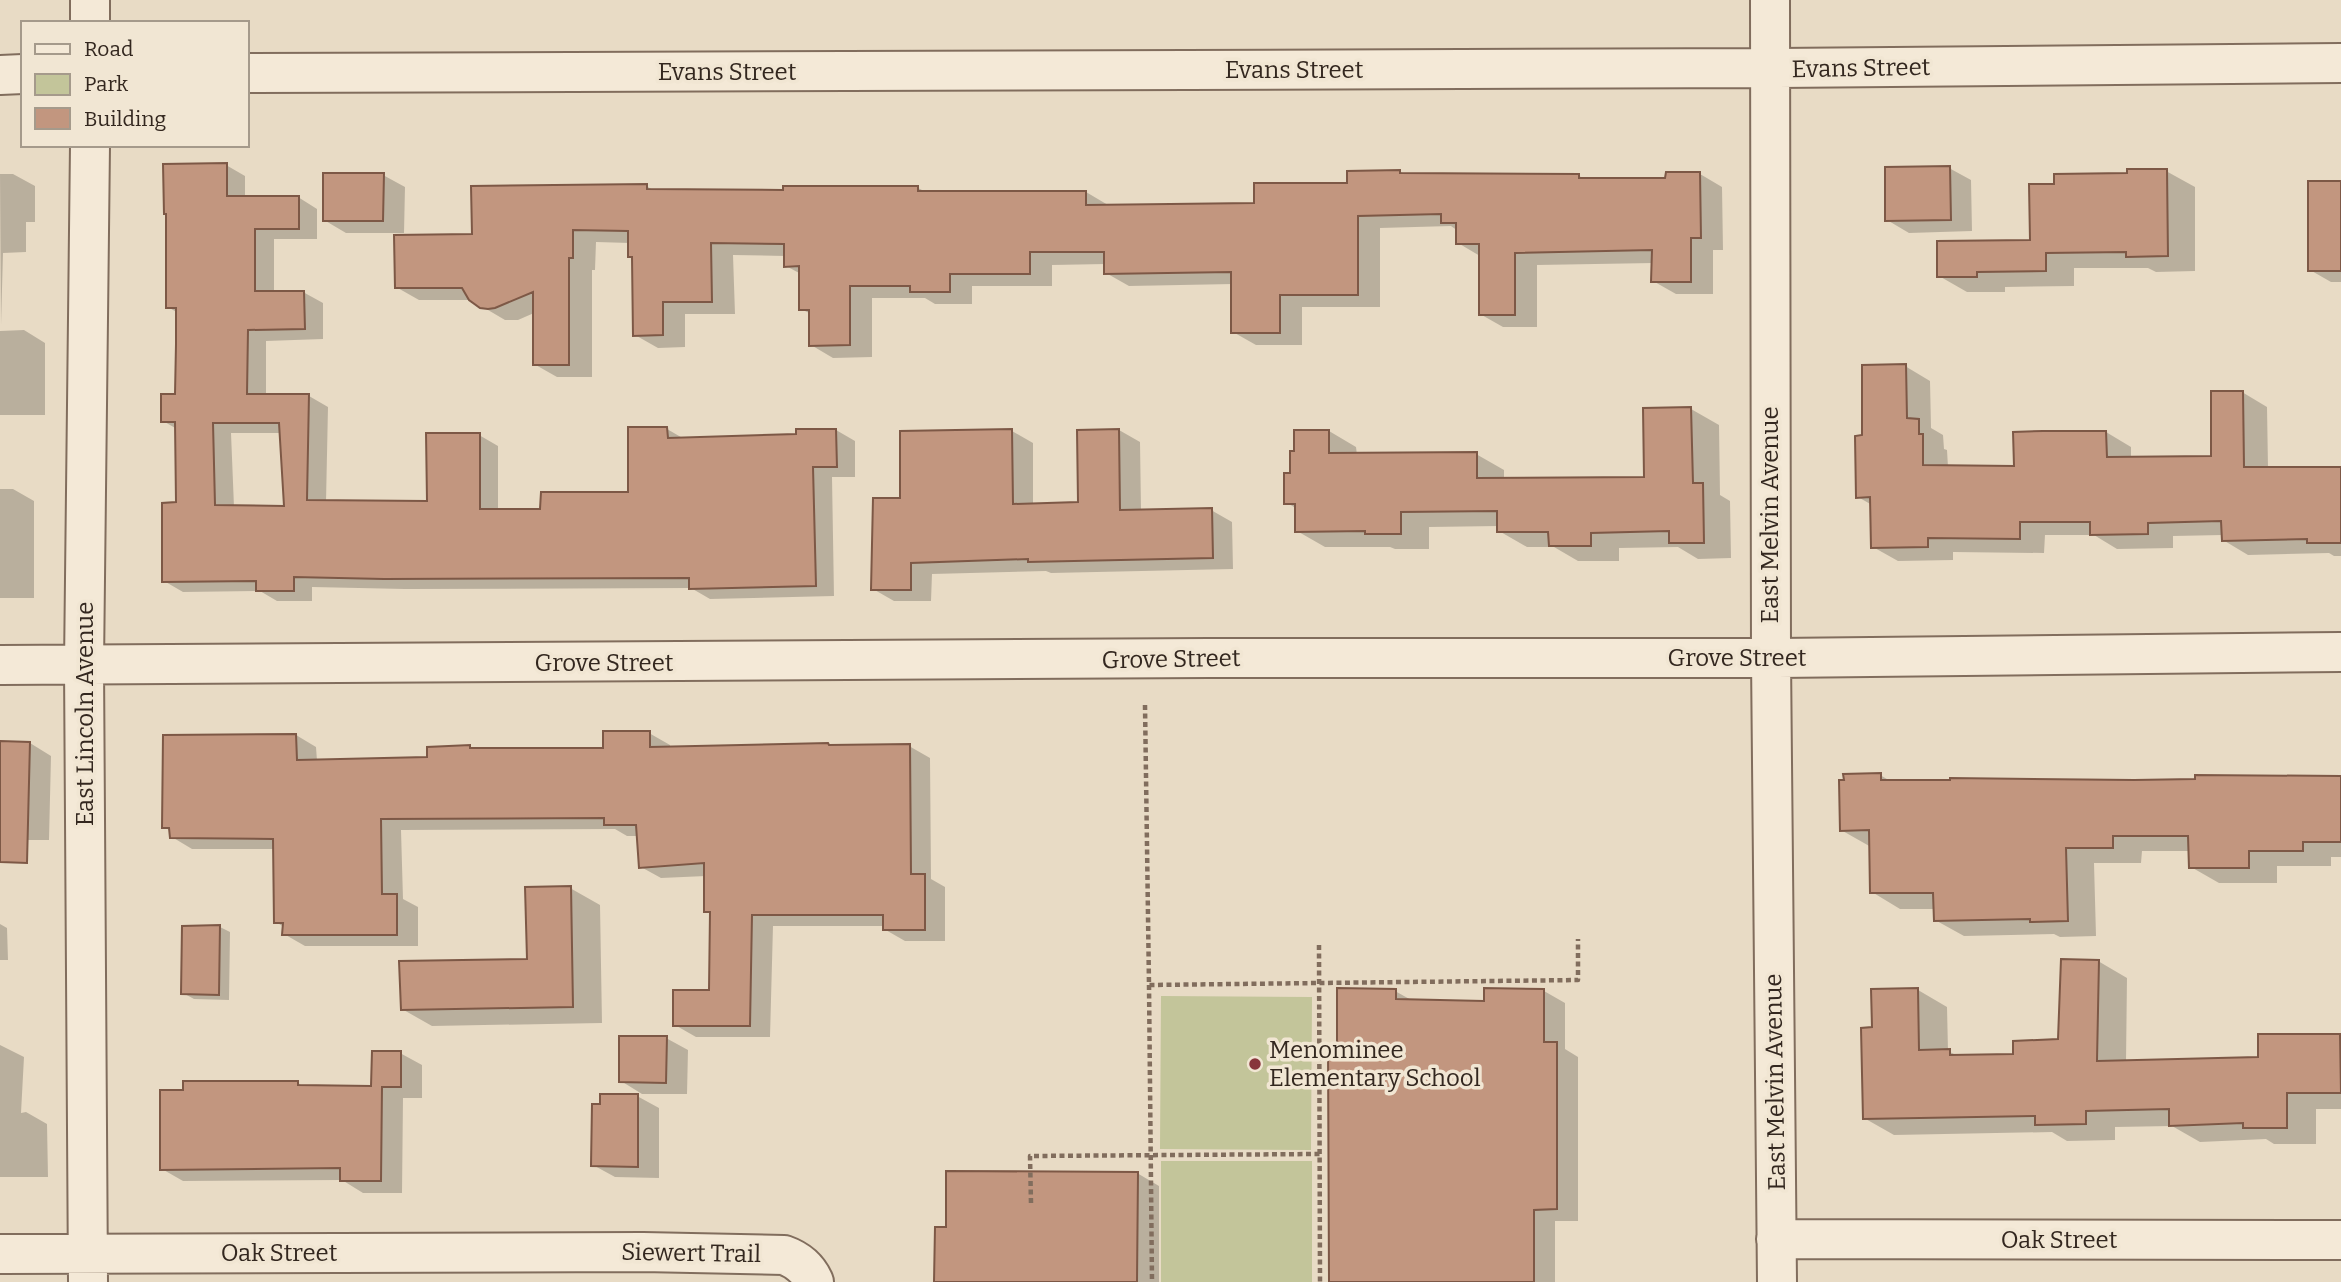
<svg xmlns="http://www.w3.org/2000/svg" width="2341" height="1282" font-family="Bitter,serif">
<rect width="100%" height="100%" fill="#e8dbc5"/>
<path fill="#c3c59a" d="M1161,996L1312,997L1311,1150L1160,1149Z
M1161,1161H1312V1282H1161Z"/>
<path fill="#0003" fill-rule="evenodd" d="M226,165L245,176V197H298L317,209V239H274V293L303,292L323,303V339L266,341V396H309L328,407L326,502L429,503L479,435L498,446V510H542L630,493L667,429L686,440L797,436L836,430L855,441V477H832L834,596L710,599L691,588L405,589L312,587V601H277L260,591L183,592L164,581L177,504V429L163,421L177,396L178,313L168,307ZM231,433H281L286,508L234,507Z
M1949,168L1971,180L1972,231L1909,233L1887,220Z
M1400,171L1405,175L1579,176L1585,179H1666L1700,174L1722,187L1723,250H1713V294H1676L1653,281L1654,263L1537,265V327H1503L1480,314V256L1458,243V231L1451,226L1380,228V307H1302V345H1256L1233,332V284L1129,286L1106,273V264L1052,265V286H972V304H935L925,298H872V357L833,358L811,345V314L801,309V274L786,266V256L733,255L735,314H685V347L658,348L635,335L634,258L630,243L596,242L595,270H592V377H557L534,364V313L518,320H505L471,300H419L396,287L474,236L646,186L655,191L785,192L918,188L926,192H1086L1108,205H1256Z
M2166,171L2195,187V271L2156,272L2148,268H2074V286L2005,287V292H1967L1939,276L2031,241L2129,175Z
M0,174H13L35,186V222H26V252L3,253L1,325Z
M383,175L405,187L404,233H346L324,220Z
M2341,183V282H2331L2310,270Z
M24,330L45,343V415H0V331Z
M1905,366L1930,381L1931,428L1943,435L1944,449L1947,450L1948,467H2016L2106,432L2131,447V459L2213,458L2242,392L2267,407L2268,468H2341V556H2334L2329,553L2248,555L2223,540V535L2173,536V548L2117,549L2094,535H2045L2044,553L1953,552V560L1898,561L1873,547L1872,505L1858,497L1864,437Z
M1691,409L1719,425L1720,495L1730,501L1731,558L1698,559L1678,547L1619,548V561H1578L1554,547H1527L1499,531V526L1429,527V549H1395L1390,547H1325L1297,531V509L1286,502L1296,452L1329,431L1356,447L1357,455L1476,454L1504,470V480L1646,479Z
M1119,430L1140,442L1141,511L1211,510L1232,522L1233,569L1051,573L1046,571L932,574L931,601H894L873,589L902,500L1012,431L1033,443V505L1080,504Z
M0,489H13L34,501V598H0Z
M649,733L670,745V748L909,746L930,758L931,879L945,887V941H905L884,929V926H773L770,1037H696L675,1025L711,992L712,914L706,911V876L661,878L641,867L638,836H627L615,829L401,830L403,899L418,907V946H305L284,934V927L276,922L275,849H192L172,837L171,831L164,827L296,735L316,747L317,761L429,758L469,747L474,750H605Z
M0,743H30L51,756L49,840H0Z
M1880,775L1892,782L2341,778V857H2331V866H2277V883H2219L2191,867L2190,851H2142L2141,863H2094L2096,936L2060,937L2054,934L1964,936L1935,920V909H1900L1872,892L1871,847L1841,830Z
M570,888L600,905L602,1023L432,1026L402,1009L529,961Z
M0,924L7,928L8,960H0Z
M220,927L230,932L229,1000L194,999L183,993Z
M2098,961L2127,978L2126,1062L2259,1058L2341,1036V1109H2316V1144H2274L2266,1139L2200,1142L2172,1126L2115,1127V1140L2067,1141L2052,1132L1894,1135L1864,1118L1874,1029L1918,990L1947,1007L1948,1051L1958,1056L2015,1055L2060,1041Z
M1395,991L1413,1001L1486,1002L1544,991L1565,1003V1049L1578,1057V1221H1555V1282H1331L1339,1046Z
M666,1038L688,1050L687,1094H642L621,1081Z
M0,1045L24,1057L21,1113L26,1112L47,1124L48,1177H0Z
M400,1053L422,1065V1098H403L402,1193H363L342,1180L183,1181L162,1169L298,1083L304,1087L373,1088Z
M637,1096L659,1108V1178L615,1177L593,1165Z
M1137,1173L1159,1186V1282H936L947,1229Z"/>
<path fill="#c2967f" stroke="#7d5846" stroke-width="2" fill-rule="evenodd" d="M227,163V196H299V229H255V291H304L305,329L248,330L247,394H309L307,500L427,501L426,433H480V509H540L541,492H628V427H667L668,438L796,434V429H836L837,467H813L816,586L689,589V578L384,579L294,577V591H256V581L162,582V503L176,502L175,422H161V394H175L176,344V308H166V214H164L163,164ZM213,423H279L284,506L215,505Z
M1950,166L1951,220L1885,221V167Z
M2127,169H2167L2168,256L2126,257V252L2046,253V271L1977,272V277H1937V241L2030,240L2029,184H2054V174L2127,173Z
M1400,170V173L1579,174V178H1665L1666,172H1700L1701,238H1691V282H1651L1652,250L1515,253V315H1479V244H1456V223H1441V214L1358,216V295H1280V333H1231V272L1104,274V252H1030V274H950V292H910V286H850V345L809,346V310H799V266L784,267V244L711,243L712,302H663V335L633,336L632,257H628V231L573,230V258H569V365H533V292L495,308L488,309L480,308L469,300L462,288H395L394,235L472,234L471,186L647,184V189L783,190V186H918V191H1086V205L1254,203V183H1347V171Z
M323,173H384L383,221H323Z
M2308,181H2341V271H2308Z
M1906,364L1907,418L1919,419V434H1923V465L2014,466L2013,432L2043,431H2106L2107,457L2211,456V391H2243L2244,467H2341V543H2307V539L2222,541L2221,521L2148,523V534L2090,535V522H2020V539L1928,538V547L1871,548L1870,497L1856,498L1855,436L1862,435V365Z
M1691,407L1693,483H1703L1704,543H1669V531L1591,533V546H1549L1548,532H1497V511L1401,512V534H1365V531L1295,532V504H1284V473H1290V451H1294V430H1329V453L1477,452V478L1644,477L1643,408Z
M1012,429L1013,504L1078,502L1077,430L1119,429L1120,510L1212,508L1213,558L1028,562V559L911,563V590H871L873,498H900V431Z
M603,731H650V747L828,743L829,745L910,744L911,874H925V930H883V915H752L750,1026H673V990H709L710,912H704V863L639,868L636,825H604V818L381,819L382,894H397V935H282L283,923H274L273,839L170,838L169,828H162L163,735L296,734L297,760L427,757V747L470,745V748H603Z
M0,741L30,742L27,863L0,862Z
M1881,773V780H1950V778L2134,780L2195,779V775L2341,776V842H2303V851H2249V868H2189L2188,836H2113V848H2066L2068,921L2030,922V919L1934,921L1933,893H1870L1869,830L1840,831L1839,780H1844L1843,774Z
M571,886L573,1007L401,1010L399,961L527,959L525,887Z
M220,925L219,995L181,994L182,926Z
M2061,959L2099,960L2097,1061L2258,1057V1034H2340L2341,1093H2287V1128H2243V1123L2169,1126V1109L2086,1111V1124L2035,1125V1116L1863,1119L1861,1028L1872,1027L1871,989L1918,988L1919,1050L1950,1049V1055L2013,1054V1041L2058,1039Z
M1337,988L1396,989V999L1484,1001V988L1544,989V1042H1557V1209L1534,1210V1282H1329L1328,1045H1337Z
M619,1036H667L666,1083L619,1082Z
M372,1051H401V1087H382L381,1181H340V1168L160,1170V1090H183V1081H298V1085L371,1086Z
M600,1094H638V1167L591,1166L592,1104H600Z
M946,1171L1138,1172L1137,1282H934L935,1227H946Z"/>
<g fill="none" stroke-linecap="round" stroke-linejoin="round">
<g stroke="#816d5d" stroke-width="42">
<path id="minor" d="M90,0V23
M1770,0L1771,658L1777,1282
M247,73L1770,68L2341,63
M0,75L23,74
M0,665L1209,658H1771L2341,652
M1776,1239L2341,1240
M0,1254L643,1252L784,1255C798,1260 808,1268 814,1282
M88,1282L84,665L90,145"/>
</g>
<path stroke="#816d5d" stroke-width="4.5" stroke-dasharray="5 3.5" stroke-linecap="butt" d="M1145,705L1149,985L1578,980V939
M1319,945L1320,1282
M1149,985L1152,1282
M1031,1203L1030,1156L1320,1154"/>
<use href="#minor" stroke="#f4e9d7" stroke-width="38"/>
</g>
<circle fill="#88353b" stroke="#f1e6d3" stroke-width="2.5" cx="1255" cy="1064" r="7"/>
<g text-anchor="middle" stroke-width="7" stroke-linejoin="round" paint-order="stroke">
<g font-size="24" fill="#33271f" stroke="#f1e6d3">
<text transform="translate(1861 68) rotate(-1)" y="8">Evans Street</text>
<text x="1294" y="78">Evans Street</text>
<text x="727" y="80">Evans Street</text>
<text transform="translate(1770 515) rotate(-90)" y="8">East Melvin Avenue</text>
<text x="1737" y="666">Grove Street</text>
<text transform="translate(1171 659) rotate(-1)" y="8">Grove Street</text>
<text x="604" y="671">Grove Street</text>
<text transform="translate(85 714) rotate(-90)" y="8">East Lincoln Avenue</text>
<text transform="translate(1775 1082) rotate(-91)" y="8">East Melvin Avenue</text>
<text x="2059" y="1248">Oak Street</text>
<text x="279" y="1261">Oak Street</text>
<text transform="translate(691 1253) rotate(1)" y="8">Siewert Trail</text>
</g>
<g font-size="24" fill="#33271f" stroke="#f1e6d3" text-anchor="start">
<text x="1269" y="1058">Menominee<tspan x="1269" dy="28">Elementary School</tspan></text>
</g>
</g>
<rect x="21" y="21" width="228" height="126" fill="#f1e6d3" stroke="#a59a8b" stroke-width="2"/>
<rect x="35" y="44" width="35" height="10" fill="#f4e9d7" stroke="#a59a8b" stroke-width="2"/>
<text x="84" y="56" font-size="21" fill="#33271f">Road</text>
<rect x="35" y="74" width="35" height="21" fill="#c3c59a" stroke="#a59a8b" stroke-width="2"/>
<text x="84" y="91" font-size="21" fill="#33271f">Park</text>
<rect x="35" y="108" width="35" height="21" fill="#c2967f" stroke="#a59a8b" stroke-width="2"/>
<text x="84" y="126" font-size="21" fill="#33271f">Building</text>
</svg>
